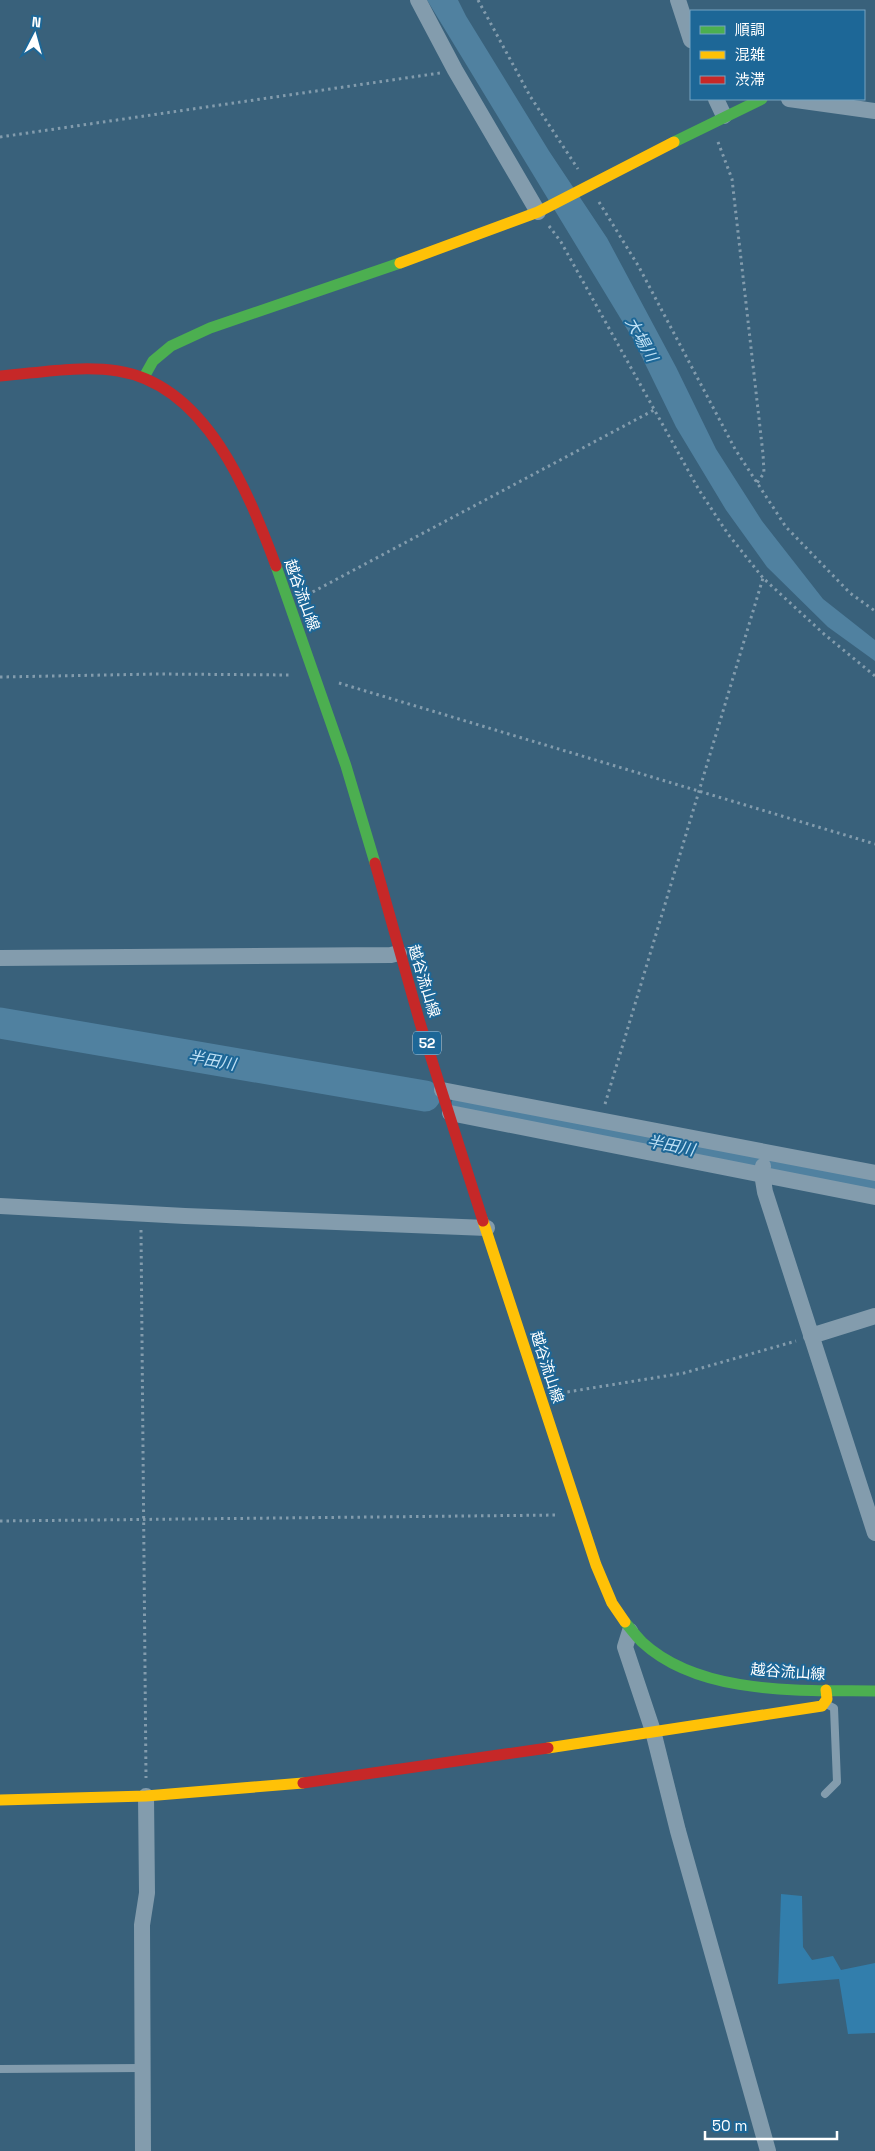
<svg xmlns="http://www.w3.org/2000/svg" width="875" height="2151" font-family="'Space Grotesk','Noto Sans JP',sans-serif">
<rect width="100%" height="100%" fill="#39617b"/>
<path fill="#327eac" d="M781,1894L802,1896L803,1947L812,1960L833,1956L841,1970L875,1963V2033L848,2034L839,1979L778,1984Z"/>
<path fill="#5081a0" d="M427,0H458L466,16L549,151L607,238L676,367L716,449L762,521L823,599L875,640V661L828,627L767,567L726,510L676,427L633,339Z"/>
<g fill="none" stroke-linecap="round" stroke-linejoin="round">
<path stroke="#5081a0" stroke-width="31" d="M0,1023L425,1096
M467,1105L875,1186"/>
<path stroke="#839cad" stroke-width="3" stroke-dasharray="2.5 4" stroke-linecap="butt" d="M478,0L530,96L578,169
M0,137L440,73
M718,142L732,179L763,454L764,473L757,483
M599,202L639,267L735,449L786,527L850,593L875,611
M549,226L561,242L699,490L728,534L763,578L824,634L875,676
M307,595L654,410
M0,677L158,674L292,675
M339,683L875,844
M605,1104L763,578
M141,1230L146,1778
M561,1393L684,1373L796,1341
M0,1521L558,1515"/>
<path stroke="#839cad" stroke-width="8" d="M825,1794L837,1782L834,1708L826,1704
M0,2069L142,2068"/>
<path stroke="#839cad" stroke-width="16" d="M418,0L455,70L538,212
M678,0L691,40
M716,99L724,116
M789,99L875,111
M0,958L391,955L399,953
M442,1090L875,1173
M450,1113L875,1197
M763,1166L762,1174L765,1192L875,1533
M0,1206L185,1216L487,1228
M811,1336L875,1316
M630,1631L625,1647L653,1731L678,1831L768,2151
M143,2151L142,1925L147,1893L146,1796"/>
<path stroke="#4caf50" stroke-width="11" d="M674,142L762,99
M144,377L153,361L171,346L210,328L400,263
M276,566L346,766L375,863
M625,1622C630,1628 636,1636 642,1642C700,1696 801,1690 875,1691"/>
<path stroke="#ffc107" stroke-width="11" d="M400,263L538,212L674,142
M483,1221L596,1565L612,1603L625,1622
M548,1748L822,1706L827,1699L826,1690
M0,1800L146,1796L303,1783"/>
<path stroke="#c62828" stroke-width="11" d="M0,376C38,373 79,365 118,371C206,385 248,491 276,566
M375,863L420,1023L483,1221
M303,1783L548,1748"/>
</g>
<g text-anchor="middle" stroke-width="4" stroke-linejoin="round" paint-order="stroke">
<rect fill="#1d6797" stroke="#bbd1e0" stroke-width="1" x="413" y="1031.5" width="28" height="23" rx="4"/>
<g font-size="14" font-weight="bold" fill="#fff">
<text x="427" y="1048">52</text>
</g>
<g font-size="15" fill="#fff" stroke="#1d6797">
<text transform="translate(302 595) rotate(70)" y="5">越谷流山線</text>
<text transform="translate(424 981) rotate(73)" y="5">越谷流山線</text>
<text transform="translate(547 1367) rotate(72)" y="5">越谷流山線</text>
<text transform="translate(788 1672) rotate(4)" y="5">越谷流山線</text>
</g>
<g font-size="16" font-style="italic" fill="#c1e2f6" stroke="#1d6797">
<text transform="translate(642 339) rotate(61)" y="6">大場川</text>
<text transform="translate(212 1060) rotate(10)" y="6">半田川</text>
<text transform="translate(671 1145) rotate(11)" y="6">半田川</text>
</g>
</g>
<rect x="690" y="10" width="175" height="90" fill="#1d6797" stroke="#77a4c1"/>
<rect x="700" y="26" width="25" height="8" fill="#4caf50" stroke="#77a4c1"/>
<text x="735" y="35" font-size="15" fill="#ffffff">順調</text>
<rect x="700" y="51" width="25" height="8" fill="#ffc107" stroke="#77a4c1"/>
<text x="735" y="60" font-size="15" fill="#ffffff">混雑</text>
<rect x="700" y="76" width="25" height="8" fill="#c62828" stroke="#77a4c1"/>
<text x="735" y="85" font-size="15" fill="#ffffff">渋滞</text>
<g transform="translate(35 35) rotate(6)" stroke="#1d6797" stroke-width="4" paint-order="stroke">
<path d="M0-4L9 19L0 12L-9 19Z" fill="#ffffff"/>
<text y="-8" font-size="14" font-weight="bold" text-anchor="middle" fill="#ffffff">N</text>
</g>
<path d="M705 2131v8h132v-8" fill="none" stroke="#ffffff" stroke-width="2.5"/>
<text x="712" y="2131" font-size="15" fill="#ffffff" stroke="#1d6797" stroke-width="4" paint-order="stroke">50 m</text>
</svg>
